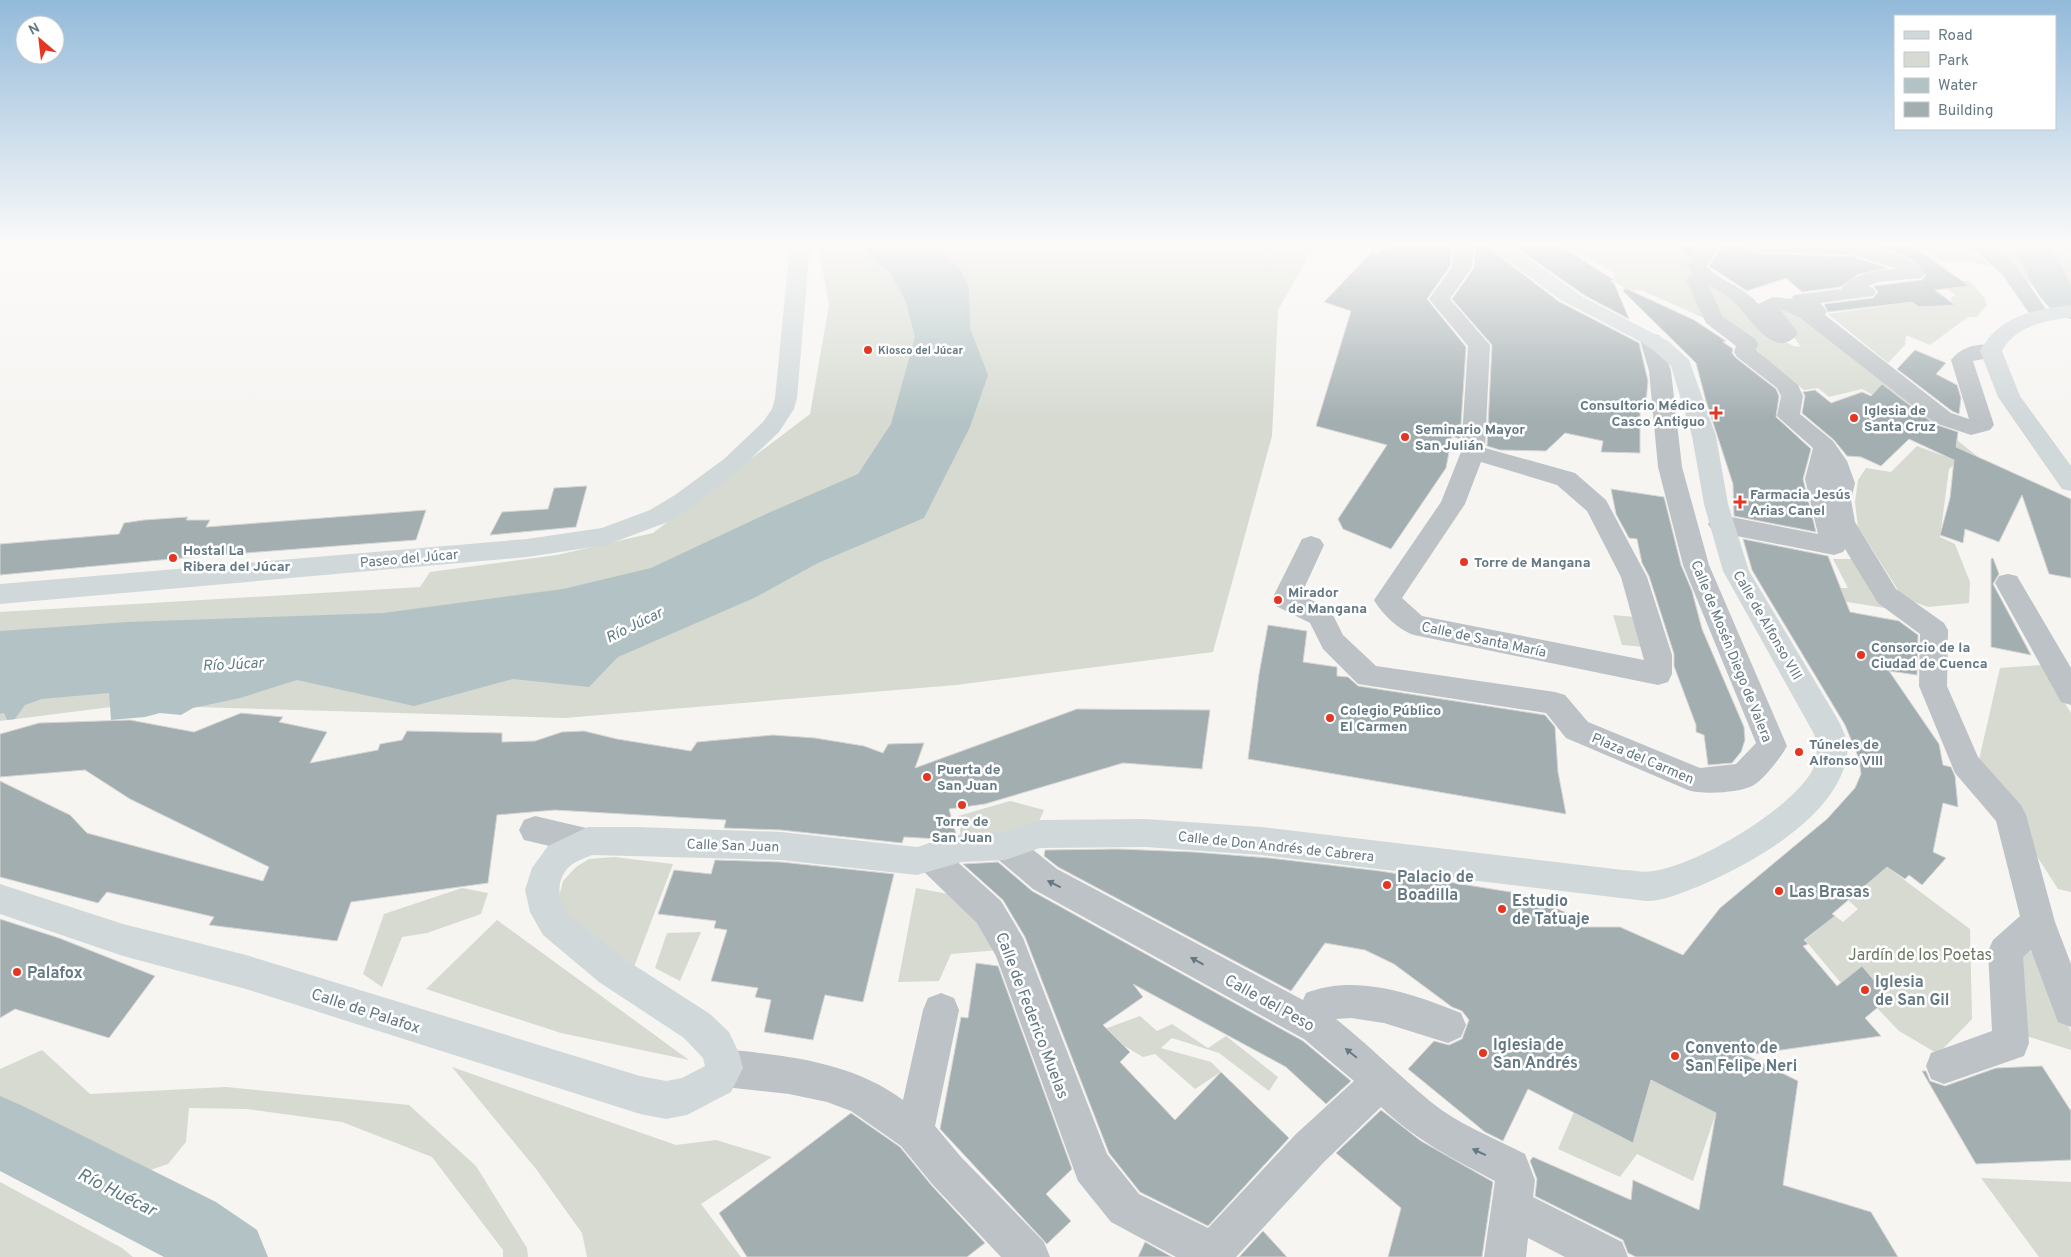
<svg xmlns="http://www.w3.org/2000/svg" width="2071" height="1257" font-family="Overpass,sans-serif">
<rect width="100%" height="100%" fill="#f6f5f2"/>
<path fill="#d6dad1" d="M818,245H1315L1278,310L1272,436L1213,652L956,685L565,718L127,705L0,721V612L420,587L430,572L557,555L653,533L810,414L829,305Z
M1564,245H1663L1696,256L1710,283L1730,295L1761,329L1793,346L1801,347L1775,311L1784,309L1802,317L1982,460C1953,453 1935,430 1911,415C1896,405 1878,398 1862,389L1829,397L1818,388L1804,390L1772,365L1749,342L1706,319L1641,290L1630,291L1615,282L1614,273Z
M1966,245L1991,267L1968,261L1943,262L1917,246Z
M1979,245H2071V291L2041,292Z
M1969,280L1985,298L1987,305L1977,317H1968L1930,345L1906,335L1905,345L1888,363L1828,314L1912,302L1919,307L1954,305L1950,298L1956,295L1947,289L1968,286L1963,281Z
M1917,446L1944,456L1947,448L1964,457L1949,469L1940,537L1955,544L1970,582L1969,603L1928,607L1903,598L1858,527L1855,502L1858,480L1866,468L1891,472Z
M1833,559H1855L1898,610L1815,597L1810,588H1848Z
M1613,615L1635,617L1644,647L1622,645Z
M2042,665L2071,713V892L2058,889L1978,764L2000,668Z
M1010,801L1044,810L1035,830L961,837L958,816Z
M614,857L673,864L634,967L562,912L559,897L563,881L576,867L589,859Z
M1887,867L1970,929L1972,1019L1938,1054L1899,1031L1877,1008L1889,997L1863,967L1841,983L1805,940L1835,916L1843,922L1858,909L1847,899Z
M462,888L488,893L481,914L427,933L402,937L382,987L363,974L384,914Z
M916,888L954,895L1011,949L951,954L939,981L898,982Z
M497,920L689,1060L561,1033L426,989Z
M701,932L680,981L655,968L667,933Z
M2035,951L2071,1032V1050L2023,1035L2015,953Z
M1140,1016L1157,1031L1172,1024L1208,1048L1226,1036L1278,1077L1269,1091L1219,1053L1172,1038L1161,1048L1211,1062L1221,1072L1195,1089L1155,1054L1143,1057L1099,1031Z
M42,1050L90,1094L226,1087L409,1105L476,1166L527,1248L528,1257H503V1250L432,1157L342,1122L247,1109L189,1108L186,1142L168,1164L129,1177L74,1154L0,1113V1069Z
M452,1067L676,1145L716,1140L772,1157L701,1204L741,1257H587L582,1233L536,1169Z
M1651,1080L1716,1113L1693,1181L1637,1154L1620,1177L1558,1149L1574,1112L1633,1143Z
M1981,1178L2071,1182V1257H2039Z
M0,1182L122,1248L133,1257H0Z"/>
<path fill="#b3c3c5" d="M863,245H935L960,269L969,288L970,328L988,375L970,427L924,518L818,563L754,598L618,657L589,687L513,679L414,706L297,680L240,698L193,708L181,715L160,713L145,717L111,720L109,693L42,699L25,705L15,719L7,720L4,713L0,714V631L127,622L383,613L563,589L651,568L766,514L858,474L891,424L915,337L906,302L891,274L872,258Z
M2018,245H2041L2058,280L2071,292V301H2053L2036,284Z
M0,1123L75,1161L130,1191L149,1185L165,1188L135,1227L0,1150Z
M182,1211L242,1257H175L154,1239Z"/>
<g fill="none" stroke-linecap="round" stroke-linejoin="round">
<path fill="#b3c3c5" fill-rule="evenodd" d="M2014,245H2050L2071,285V319C2039,311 2027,273 2014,245Z
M0,1096L25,1107L216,1202L257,1230L268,1257H164L0,1171Z"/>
</g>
<path fill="#a3aeb1" stroke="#d7d6d4" d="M1396,245H1452L1450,266L1427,299L1466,347L1460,439L1452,436L1446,468L1391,549L1343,529L1338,519L1387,445L1316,426L1351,311L1324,302L1372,252L1377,254L1384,248L1388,249Z
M1476,245H1485L1558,301L1639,343L1648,381L1645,412L1640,411V453L1601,452L1603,441L1565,433L1546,451L1500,450L1487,446L1492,345L1452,299L1474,268Z
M1513,245H1559L1614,280L1610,281L1614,283L1629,319L1584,295Z
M1673,245H1699L1691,257Z
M1723,245H1743L1747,251L1755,253L1853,257L1888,268L1859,274L1840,287L1802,292L1786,278L1747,291L1709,266Z
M1862,245H1912L1969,286L1935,290L1955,305L1919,307L1912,302L1828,312L1824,304L1873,298L1878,292L1873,286L1922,280L1926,275L1912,260L1892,251Z
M1625,288L1694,320L1726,341L1723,342L1733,349L1732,353L1736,358L1776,389L1779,396L1776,417L1811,449L1803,479L1816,532L1734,516L1733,484L1706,401L1696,363L1623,291Z
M1915,350L1946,363L1936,374L1957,385L1961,398L1959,414L1952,411L1897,369Z
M1882,384L1934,424L1958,432L1956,447L2071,499V578L2049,574L2022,495L1999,542L1965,529L1963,543L1940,535L1950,498L1954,460L1909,439L1881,466L1861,457L1847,456L1834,440L1802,413L1805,396L1803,392L1815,390L1831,403L1862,392L1871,396Z
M587,486L576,527L490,535L502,512L548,509L554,488Z
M1611,489L1664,497L1681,565L1692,591L1702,629L1744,727L1745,740L1741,752L1732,763L1708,765L1704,735L1696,732V725L1674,666V654L1649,576L1642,563L1637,539L1629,538L1616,514Z
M426,510L416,540L193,557L0,575V544L119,534L124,523L144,520L188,517L186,520H210L206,527Z
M1743,539L1828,556L1850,612L1899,621L1918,635L1917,675L1889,671L1939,744L1943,765L1951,767L1955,776L1958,807L1943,803L1933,852L1946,858L1922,885L1909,875L1905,879L1887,867L1832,914L1835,916L1804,940L1808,944L1803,946L1837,986L1862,966L1889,998L1865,1018L1881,1036L1746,1055L1798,1081L1783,1185L1871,1212L1898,1257H1636L1628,1253L1623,1240L1535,1196L1537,1179L1530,1161L1533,1157L1631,1200L1633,1180L1699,1210L1716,1113L1651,1080L1633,1143L1528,1089L1503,1141L1485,1132L1408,1069L1434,1041L1449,1045L1462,1039L1469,1020L1462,1011L1452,1007L1394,964L1365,950L1325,943L1291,991L1058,867L1044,856L1045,850L1118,849L1193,852L1269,858L1380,871L1523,894L1574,916L1570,927H1620L1683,955L1720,908L1827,819L1855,788L1861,774L1859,759L1845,725L1765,592L1752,570Z
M1993,558L1999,574L1993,584L2031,655L1991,647V559Z
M1268,625L1307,631L1303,662L1337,667V676L1348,677L1358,686L1545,715L1555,727L1558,772L1566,814L1248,759L1259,674Z
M1077,709L1210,710L1202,769L1123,763L985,804L949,809L956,834L938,839L904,837L902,843L781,830L724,828L726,820L555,810L497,815L488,883L351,902L337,941L209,925L214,917L107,892L98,903L0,877V781L70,815L87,833L263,881L269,867L130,799L85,770L0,777V734L39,723L130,720L194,732L241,713L283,717L279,722L327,732L310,763L378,750L380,744L402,740L407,731L502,733V742L535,741L562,732L584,731L617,739L691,751L697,742L773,735L815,738L864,746L883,753L888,744L924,743L915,768Z
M715,860L781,862L894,874L863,1002L825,995L813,1040L764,1032L771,1000L755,997L758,988L711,981L727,930L714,928L716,921L658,914L674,870L711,874Z
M998,862L1032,891L1303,1041L1351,1081L1326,1104L1286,1067L1133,984L1143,997L1103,1025L1130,1052L1120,1062L1175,1120L1221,1072L1289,1138L1208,1226L1140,1192L1109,1153L1025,937L1003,900L963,864Z
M0,919L59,938L155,976L109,1038L15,1009L0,1018Z
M976,963L998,966L1072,1169L1046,1194L1071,1221L1047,1244L940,1129L961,1017L968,1018Z
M2042,1066L2071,1111V1160L1976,1164L1922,1071H1926L1930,1081L1945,1086L1996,1068Z
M1381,1110L1421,1141L1493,1182L1482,1257H1388L1401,1208L1336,1153Z
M851,1113L900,1147L932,1186L985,1243L967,1257H747L719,1213Z
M1263,1231L1287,1257H1239Z
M1145,1242L1172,1257H1138Z"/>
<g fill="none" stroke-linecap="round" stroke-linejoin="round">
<path fill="#bcc2c5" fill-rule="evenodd" d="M1454,245H1474L1472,267L1450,299L1490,345L1485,448L1575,473L1606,500L1647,577L1672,655V674L1668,682L1658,685L1414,635C1399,630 1382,614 1374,600L1441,502L1461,452L1468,346L1429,299L1452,267ZM1481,462L1557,485L1587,511L1621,577L1644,660L1422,616L1402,598L1465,504Z
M1701,245H1721L1707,266C1718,281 1743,285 1758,304L1773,297L1791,299L1794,295L1841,289C1855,272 1877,270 1898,269L1853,255L1755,251L1748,249L1745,245C1790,245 1898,235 1925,274L1922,278L1878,282L1868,286L1873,288L1876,292L1873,296L1820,303L1827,311L1825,315L1951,413L1969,419L1951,360C1962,345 1981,342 1999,346L2002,351L1999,356L1973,361L1994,425L1990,430L1971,435L1935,423L1799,317L1780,309L1798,333C1776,364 1748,315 1735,303C1727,295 1718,290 1709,286L1722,316L1755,339L1758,344L1756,350L1798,385L1803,396L1800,414L1833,441L1847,461L1855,483L1851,500L1855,522L1896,589L1944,623L1948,630L1947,686L1978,757L2021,805L2026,815L2055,922L2071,964V1027L2058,1022L2031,950L2023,957L2029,1043L2024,1056L1944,1084L1931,1079L1926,1066L1931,1053L1992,1031L1988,951L1993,940L2020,916L1996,821L1955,773L1919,686L1920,634L1878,603L1845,549L1843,552L1834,555L1721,533L1712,530L1708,524L1712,518L1721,515L1818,534L1805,479L1813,448L1777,416L1781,396L1777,388L1737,357L1734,352L1736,346L1706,323L1686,280L1693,274L1687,266Z
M1968,245H1990L2016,266L2050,315L2047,319L2040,321L2033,319L2002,274Z
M1651,334L1659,335L1671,371L1682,467L1709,565L1787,746C1782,756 1764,779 1754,785C1741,793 1702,795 1688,790L1566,738L1546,713L1358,684L1323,649L1310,623L1276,606L1272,599L1302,539L1311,536L1320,539L1324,545L1301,595L1330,609L1343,635L1376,666L1555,692L1565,695L1588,722L1700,768L1736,764L1756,743L1683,565L1658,467L1649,371L1640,340L1643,335Z
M2008,574L2017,576L2071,668V705L2061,702L1995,583L1999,576Z
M535,816L599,831L604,841L599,851L588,855L524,840L519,830L524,820Z
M1005,832L1016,836L1057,869L1303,1000L1306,993C1356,973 1414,994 1461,1013L1466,1025L1461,1037L1448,1043L1384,1023L1351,1018L1336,1019C1369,1045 1398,1075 1431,1102C1458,1124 1494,1138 1525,1154L1535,1180L1533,1197L1622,1242L1628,1257H1565L1528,1238L1526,1257H1484L1495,1181C1452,1158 1417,1141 1381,1107L1324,1162L1236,1257H1176L1111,1222L1078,1181L996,956L977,923L919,867L914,857L919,847L930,843L941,847L1001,901L1023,938L1107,1154L1139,1194L1208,1228L1296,1134L1354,1081L1304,1039L1033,889L994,856L989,846L994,836Z
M941,993L954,998L959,1010L935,1126L961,1157L1044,1242L1050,1257H1001L933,1185L901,1146L851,1111L827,1102L789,1094L724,1087L711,1081L705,1068L711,1055C727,1048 742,1051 759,1053C810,1059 861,1069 903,1100L923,1010L928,998Z"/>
<path fill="#d1d8da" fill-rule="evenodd" d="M790,245H810L797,398L794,409L779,432L740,469L693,507L668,522L606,545L527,557L0,604V584L527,539L602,528L650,510L675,495L724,459L763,422L772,409L775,398Z
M1487,245H1510L1583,297L1668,341L1689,360L1716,436L1728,504L1749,571L1834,713C1841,725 1850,741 1847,756C1837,817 1750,865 1697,887C1681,893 1664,901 1646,901L1261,855L1145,847L1040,848L1005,860L962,862L917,875L781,860L592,855C585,858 576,861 570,866C556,879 557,898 567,913L623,958L710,1014L729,1032L739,1053L743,1068L731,1092L687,1115L666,1119L640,1114L246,989L123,956L0,914V884L123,924L246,955L640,1076L666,1081L682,1078L705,1066L703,1058L684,1038L599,982L543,935L530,912L525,890L532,868L548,846L588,827H637L781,832L917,847L962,834L1005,832L1040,820L1145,819L1261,827L1623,870C1633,870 1644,873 1653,871C1697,865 1790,810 1812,771C1818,759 1818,747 1814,734L1723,571L1704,504L1692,436L1671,366L1653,350L1639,341L1559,299Z
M2071,305V317C2045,321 2015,326 2002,351L2020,396L2071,466V491L2062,489L1998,397L1980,351C2000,315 2033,310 2071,305Z"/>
</g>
<defs><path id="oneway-solid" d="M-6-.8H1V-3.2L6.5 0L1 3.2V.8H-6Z" transform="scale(1.25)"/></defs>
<g fill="#647983">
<use href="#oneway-solid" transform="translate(1054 884) rotate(-153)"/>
<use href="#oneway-solid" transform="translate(1197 961) rotate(-151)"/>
<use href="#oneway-solid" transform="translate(1351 1053) rotate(-141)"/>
<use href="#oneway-solid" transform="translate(1479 1152) rotate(-155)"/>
</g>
<linearGradient id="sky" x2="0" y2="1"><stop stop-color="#93bada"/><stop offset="0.58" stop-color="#fbfaf9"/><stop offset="1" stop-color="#fbfaf9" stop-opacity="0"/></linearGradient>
<rect width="2071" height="421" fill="url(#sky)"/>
<g fill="#e53622" stroke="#fff" stroke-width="2">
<circle cx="868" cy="350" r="5"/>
<path d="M1713.5 405.5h5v5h5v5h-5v5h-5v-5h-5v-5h5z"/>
<circle cx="1854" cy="418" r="5"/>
<circle cx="1405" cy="437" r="5"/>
<path d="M1737.5 494.5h5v5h5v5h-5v5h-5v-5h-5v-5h5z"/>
<circle cx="173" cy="558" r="5"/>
<circle cx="1464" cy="562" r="5"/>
<circle cx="1278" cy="600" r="5"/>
<circle cx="1861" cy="655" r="5"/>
<circle cx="1330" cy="718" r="5"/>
<circle cx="1799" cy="752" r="5"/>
<circle cx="927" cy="777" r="5"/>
<circle cx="962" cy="805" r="5"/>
<circle cx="1387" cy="885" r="5"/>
<circle cx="1779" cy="891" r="5"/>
<circle cx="1502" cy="909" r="5"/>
<circle cx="17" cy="972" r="5"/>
<circle cx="1865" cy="990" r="5"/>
<circle cx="1483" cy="1053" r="5"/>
<circle cx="1675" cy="1056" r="5"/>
</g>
<g text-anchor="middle" stroke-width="5" stroke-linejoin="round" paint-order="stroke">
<g font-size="11" font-weight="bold" fill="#647983" stroke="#fff" text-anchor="start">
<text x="878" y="354">Kiosco del Júcar</text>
</g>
<g font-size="14" font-weight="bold" fill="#647983" stroke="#fff" text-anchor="start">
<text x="1705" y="410" text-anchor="end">Consultorio Médico<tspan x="1705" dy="16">Casco Antiguo</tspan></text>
<text x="1864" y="415">Iglesia de<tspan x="1864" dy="16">Santa Cruz</tspan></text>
<text x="1415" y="434">Seminario Mayor<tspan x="1415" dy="16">San Julián</tspan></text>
<text x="1750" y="499">Farmacia Jesús<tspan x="1750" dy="16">Arias Canel</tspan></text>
<text x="183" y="555">Hostal La<tspan x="183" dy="16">Ribera del Júcar</tspan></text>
<text x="1474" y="567">Torre de Mangana</text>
<text x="1288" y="597">Mirador<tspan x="1288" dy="16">de Mangana</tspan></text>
<text x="1871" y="652">Consorcio de la<tspan x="1871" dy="16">Ciudad de Cuenca</tspan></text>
<text x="1340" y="715">Colegio Público<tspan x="1340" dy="16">El Carmen</tspan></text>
<text x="1809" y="749">Túneles de<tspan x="1809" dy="16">Alfonso VIII</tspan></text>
<text x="937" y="774">Puerta de<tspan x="937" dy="16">San Juan</tspan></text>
<text x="962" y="826" text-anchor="middle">Torre de<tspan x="962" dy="16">San Juan</tspan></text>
</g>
<g font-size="14" fill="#647983" stroke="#fff">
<text transform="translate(409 558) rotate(-5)" y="5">Paseo del Júcar</text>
<text transform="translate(1768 625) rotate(60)" y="5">Calle de Alfonso VIII</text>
<text transform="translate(1484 639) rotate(12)" y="5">Calle de Santa María</text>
<text transform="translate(1732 651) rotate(68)" y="5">Calle de Mosén Diego de Valera</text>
<text transform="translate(1643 758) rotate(23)" y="5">Plaza del Carmen</text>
<text transform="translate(733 845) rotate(2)" y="5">Calle San Juan</text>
<text transform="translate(1276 846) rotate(6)" y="5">Calle de Don Andrés de Cabrera</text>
</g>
<g font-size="15" font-style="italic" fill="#5f7b80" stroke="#fff">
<text transform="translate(634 625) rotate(-26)" y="5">Río Júcar</text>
<text transform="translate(233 664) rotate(-3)" y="5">Río Júcar</text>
</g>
<g font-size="16" font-weight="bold" fill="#647983" stroke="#fff" text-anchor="start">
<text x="1397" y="882">Palacio de<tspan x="1397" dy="18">Boadilla</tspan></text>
<text x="1789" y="897">Las Brasas</text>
<text x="1512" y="906">Estudio<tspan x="1512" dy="18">de Tatuaje</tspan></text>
<text x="27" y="978">Palafox</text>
<text x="1875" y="987">Iglesia<tspan x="1875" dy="18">de San Gil</tspan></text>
<text x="1493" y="1050">Iglesia de<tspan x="1493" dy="18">San Andrés</tspan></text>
<text x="1685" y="1053">Convento de<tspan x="1685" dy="18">San Felipe Neri</tspan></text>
</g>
<g font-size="16" fill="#6b7a63" stroke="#fff">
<text x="1920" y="960">Jardín de los Poetas</text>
</g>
<g font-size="16" fill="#647983" stroke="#fff">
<text transform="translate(1270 1002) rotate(29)" y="6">Calle del Peso</text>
<text transform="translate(366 1010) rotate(18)" y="6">Calle de Palafox</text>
<text transform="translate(1033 1015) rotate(69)" y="6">Calle de Federico Muelas</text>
</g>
<g font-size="18" font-style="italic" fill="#5f7b80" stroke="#fff">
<text transform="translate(117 1192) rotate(27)" y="6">Río Huécar</text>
</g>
</g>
<rect x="1894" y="15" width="162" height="115" fill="#ffffff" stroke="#c1c9cd"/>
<rect x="1904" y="31" width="25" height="8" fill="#d1d8da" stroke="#c1c9cd"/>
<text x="1938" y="40" font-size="15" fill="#647983">Road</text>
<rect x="1904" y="52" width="25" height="15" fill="#d6dad1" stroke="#c1c9cd"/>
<text x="1938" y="65" font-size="15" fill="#647983">Park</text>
<rect x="1904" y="78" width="25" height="15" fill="#b3c3c5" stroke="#c1c9cd"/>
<text x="1938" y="90" font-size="15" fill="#647983">Water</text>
<rect x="1904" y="102" width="25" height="15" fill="#a3aeb1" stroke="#c1c9cd"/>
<text x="1938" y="115" font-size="15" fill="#647983">Building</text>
<g transform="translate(40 40) rotate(332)"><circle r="24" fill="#ffffff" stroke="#c1c9cd"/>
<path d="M0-4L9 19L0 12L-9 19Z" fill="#e53622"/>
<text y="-8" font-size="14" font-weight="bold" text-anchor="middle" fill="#647983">N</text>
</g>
</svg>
